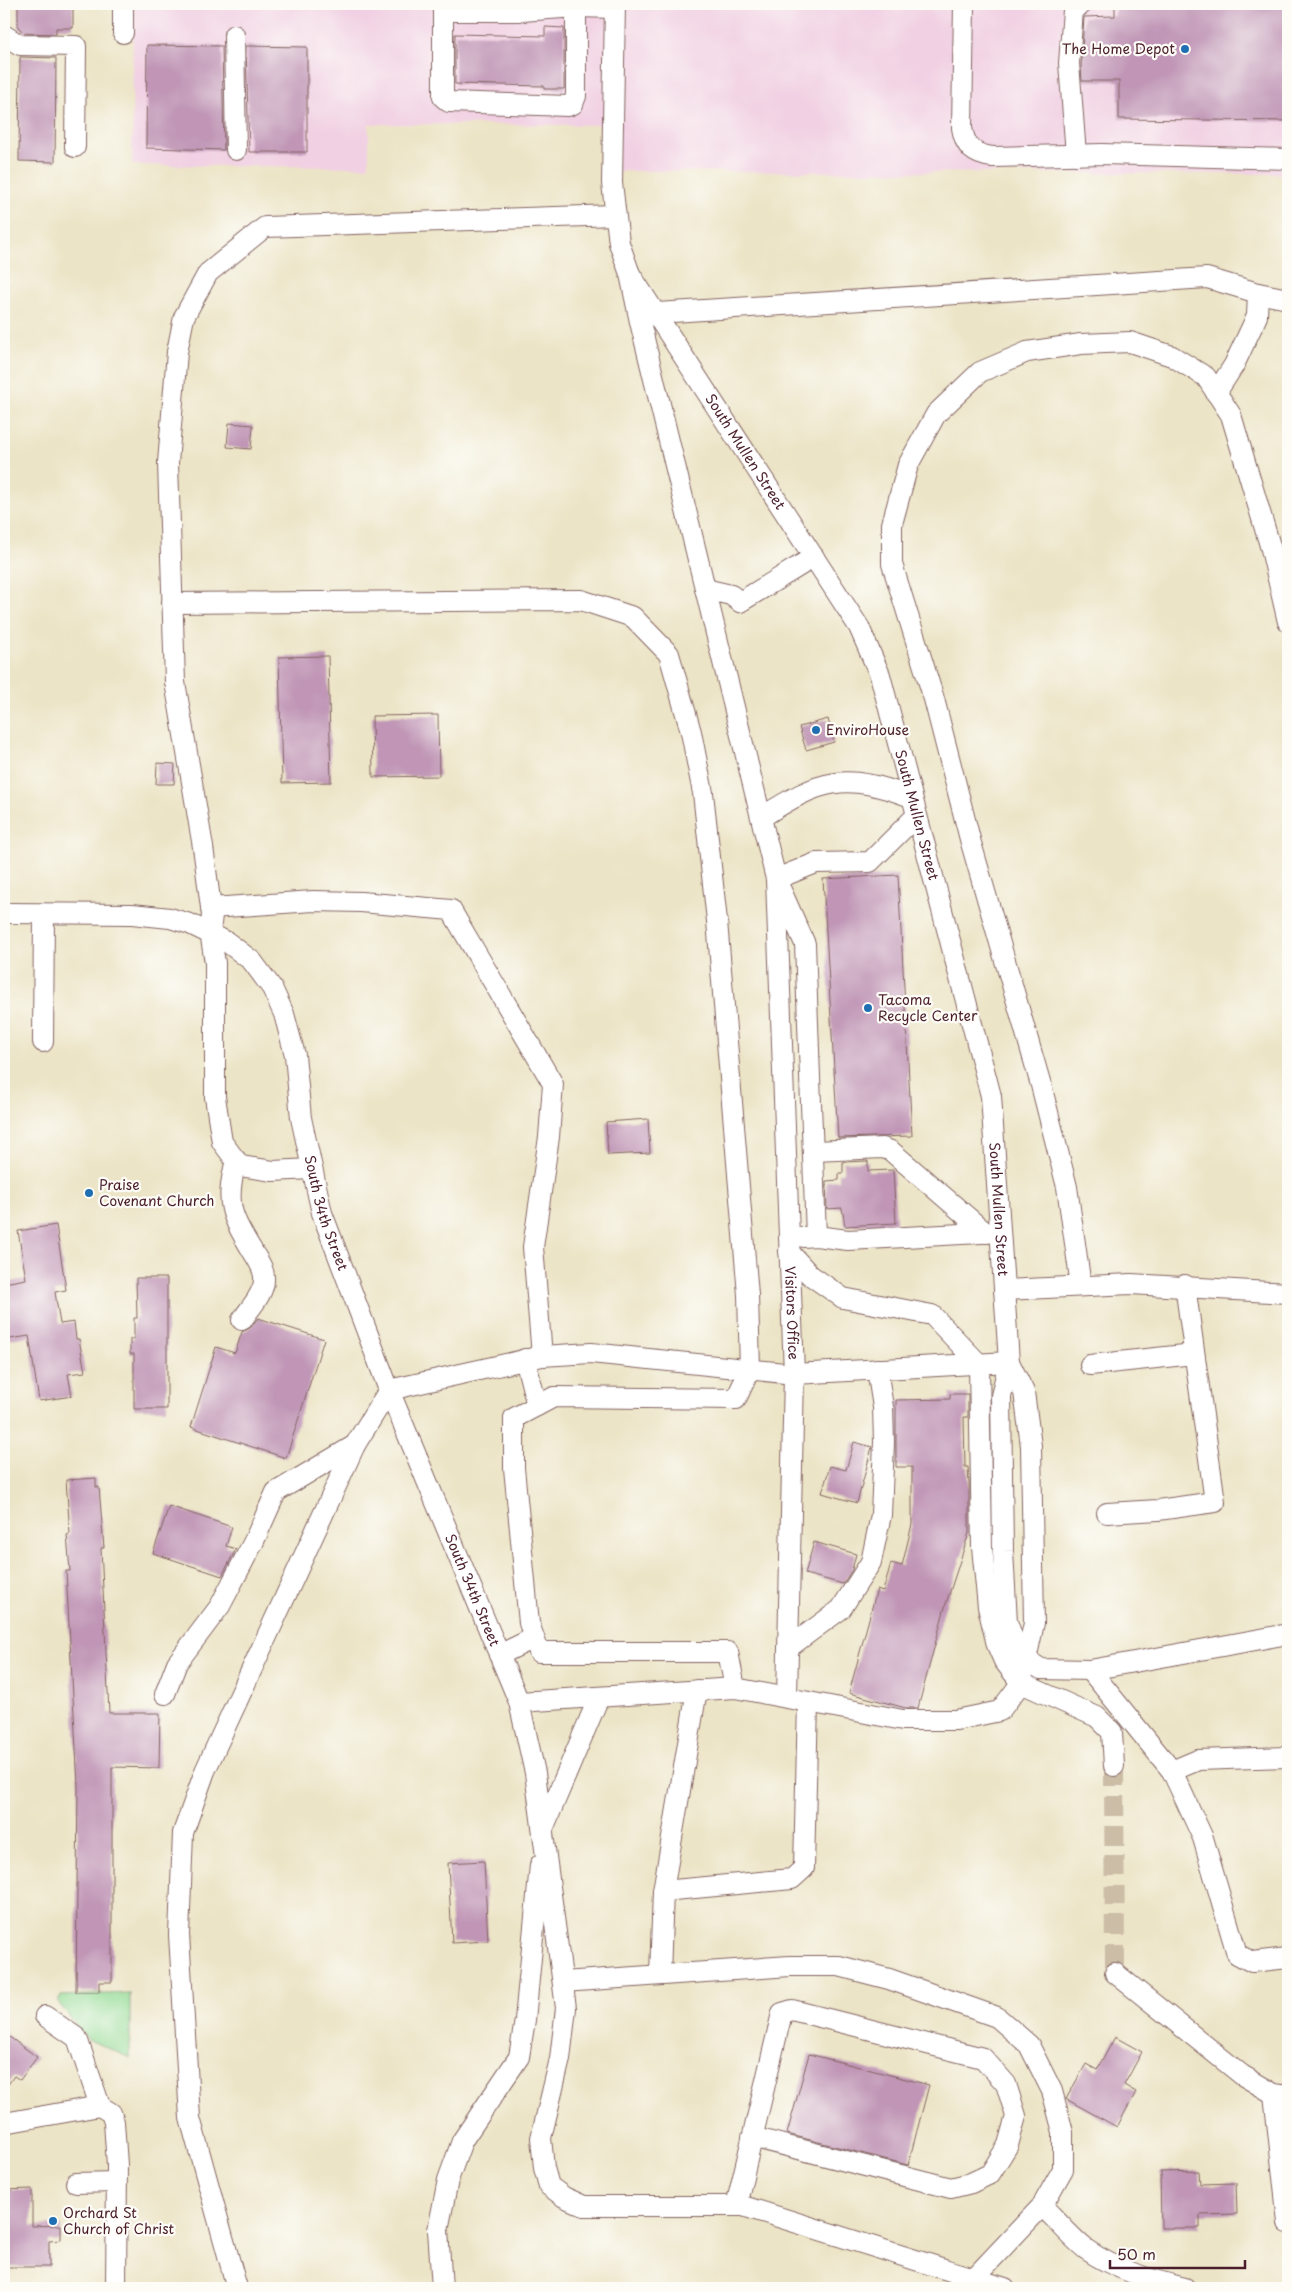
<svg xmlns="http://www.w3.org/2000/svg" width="1292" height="2292" font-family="'Playpen Sans',sans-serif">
<rect width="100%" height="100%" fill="#fdfcf7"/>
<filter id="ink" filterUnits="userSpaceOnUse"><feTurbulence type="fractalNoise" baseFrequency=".02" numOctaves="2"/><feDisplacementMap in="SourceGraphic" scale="10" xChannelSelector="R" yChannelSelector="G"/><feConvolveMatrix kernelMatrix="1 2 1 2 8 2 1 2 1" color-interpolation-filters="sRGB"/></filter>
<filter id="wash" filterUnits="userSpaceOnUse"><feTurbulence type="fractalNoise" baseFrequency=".0096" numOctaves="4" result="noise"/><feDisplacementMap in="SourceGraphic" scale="20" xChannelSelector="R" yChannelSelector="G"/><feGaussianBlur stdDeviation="1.12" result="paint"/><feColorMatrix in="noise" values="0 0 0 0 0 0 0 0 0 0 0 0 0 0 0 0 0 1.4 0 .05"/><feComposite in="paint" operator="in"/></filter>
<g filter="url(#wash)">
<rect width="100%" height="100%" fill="#ece4c6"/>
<path fill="#f1d0e3" d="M133,4H1288V174L612,171V125L369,124V167L132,165Z"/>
<path fill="#93db95" stroke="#6e7d60" d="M130,1993V2058L87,2039L58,2002L61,1996Z"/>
<g id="blocks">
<path fill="#c095b6" d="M18,4H73V28H56V34L24,33L18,27Z
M1115,4H1288V121L1119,119V81H1082L1081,67L1084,17L1115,16Z
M545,27L564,28V89H544V86L455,84V34L545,36Z
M147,45L222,46L224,150L146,148Z
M246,46L307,47V152H249Z
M20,57L56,58L55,162L19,161Z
M229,423L253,425L251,449L227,447Z
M328,656L331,782L282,783L279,657Z
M438,715L439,776L373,777L372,716Z
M828,719L834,742L806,750L799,727Z
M157,763L175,764L174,784H156Z
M898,875L912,1136L838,1138L823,879Z
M648,1119L650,1153L608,1155L606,1122Z
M868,1161V1171L893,1170L896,1223L845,1226L842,1208L827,1209L826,1181L839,1180V1173H843V1162Z
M56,1225L66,1290L55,1292L60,1324L74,1322L76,1339H79L85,1372L68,1374L72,1396L39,1401L29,1336L4,1340V1283L26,1279L18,1231Z
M136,1278H167V1409H134V1354H130V1339H134V1318H137Z
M258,1318L324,1339L286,1458L191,1427L216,1347L235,1353L242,1332L251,1327Z
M950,1394H968V1417H964L965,1467H968L969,1483V1533L945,1607L918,1708H906L849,1693L877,1589L883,1591L891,1563L902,1566L912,1524V1467H896V1400L950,1399Z
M854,1442L872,1447L857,1503L822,1493L830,1466L846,1470Z
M96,1478V1487H99L104,1548H101L109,1713H160L159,1768L112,1767V1982H99V1992H76L78,1785L66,1571H70L67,1535L70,1534L66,1480Z
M169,1506L232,1527L226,1546L236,1549L222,1576L153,1553Z
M814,1542L856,1554L852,1570L843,1584L805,1574Z
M484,1861L488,1941L452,1943L448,1863Z
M4,2033L37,2057L20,2080L14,2076L4,2090Z
M1115,2037L1142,2052L1124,2085L1136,2092L1117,2127L1066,2099L1086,2064L1097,2070Z
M809,2054L929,2085L908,2165L787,2134Z
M1199,2171L1200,2184L1236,2183L1237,2214L1200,2215V2228H1161L1160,2172Z
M32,2189V2226L61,2225V2240L49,2241V2267H4V2190Z"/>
</g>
</g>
<g filter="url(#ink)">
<use href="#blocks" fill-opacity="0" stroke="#836461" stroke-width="1"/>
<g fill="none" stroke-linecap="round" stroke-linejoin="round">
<path stroke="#ccbda7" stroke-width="20" stroke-dasharray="20 10" stroke-linecap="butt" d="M1114,1766L1115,1973"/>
<g stroke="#836461" stroke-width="22">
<g id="minor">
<path d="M123,4V33"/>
<path d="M443,4V97L449,102L568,106L573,104L576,96V7"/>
<path id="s1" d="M615,4L612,183L619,243L630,274L640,322L776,879L794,1374L787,1698"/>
<path d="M964,4L962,128C965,147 974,155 993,157L1102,154L1288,159"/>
<path d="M443,11H522L576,7L615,8"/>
<path d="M4,35L20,45L76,46L75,147"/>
<path d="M234,35L236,150"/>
<path d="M1076,155L1069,63L1073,10L1082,4"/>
<path id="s2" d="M630,274L859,627L880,675L991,1096L1009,1362L1001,1396L1003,1551L1007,1622L1016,1647L1027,1660L1041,1669L1090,1670L1288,1634"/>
<path d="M657,313L1207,278L1258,293L1288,299"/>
<path d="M1216,393L1234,365L1257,316L1258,293"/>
<path d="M705,589L731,595L740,602L814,557"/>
<path d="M172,603L581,600L633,617L669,654L691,732L703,793L717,921L748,1295L750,1369L736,1399L554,1397L514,1418V1468L529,1623L539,1652H728L735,1688"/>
<path d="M762,817C821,779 844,772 911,797"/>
<path d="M211,908L313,901L361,902L451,910L553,1084L549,1137L533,1247L542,1356"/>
<path id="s3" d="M4,913L132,914L170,918L190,924L227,942L252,961L272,988L284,1014L295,1055L301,1118L322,1213L389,1390L519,1702L535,1773L566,2008L560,2059L541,2138L544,2168L549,2186L564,2197L584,2206H743L1005,2288"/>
<path d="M43,1042L44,914"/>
<path d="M814,1151L883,1148L891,1151L986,1233"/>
<path d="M236,1160C225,1204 230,1214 253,1252C258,1261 265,1269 264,1280C264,1294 249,1309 242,1320"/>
<path d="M311,1169L273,1171L240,1166L222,1142L215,1097V963L210,932L212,915L203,847L175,682L168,463L177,352L184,317L208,273L265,227L615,215"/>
<path d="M816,1236L805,944L776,879L816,863L870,862L916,816"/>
<path d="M803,1237L816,1236L848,1240L1000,1232"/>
<path d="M789,1252L810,1275L843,1298L932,1315L979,1364"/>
<path d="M1081,1286L1067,1187L1041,1085L971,843L934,699L892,564V524L908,465L936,414L980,372L1027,352L1081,344L1130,342L1172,356L1206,377L1231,415L1271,549L1288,622"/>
<path d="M1004,1290L1131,1284L1288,1293"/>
<path d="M525,1359L537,1406"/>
<path d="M979,1364L982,1547L988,1607L997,1645L1004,1661L1021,1683L1097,1717L1112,1732L1114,1766"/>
<path d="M1090,1365L1194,1354"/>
<path d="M1107,1513L1158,1510L1215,1502L1185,1285"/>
<path d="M788,1648L841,1609L871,1562L881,1515L884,1442L883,1407L877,1369"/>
<path d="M499,1655L534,1638"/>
<path d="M1090,1670L1172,1771L1203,1838L1237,1954L1252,1962L1288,1958"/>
<path d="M165,1694L177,1663L220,1606L254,1541L276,1492L355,1445"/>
<path d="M519,1702L735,1688L903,1720H956L1000,1711L1021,1683L1034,1623L1031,1446L1024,1392L1009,1362"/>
<path d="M1172,1771L1198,1760L1288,1757"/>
<path d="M543,1829L599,1697"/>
<path d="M663,1891L792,1879L804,1868L808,1702"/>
<path d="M1115,1973L1242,2075L1274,2094L1288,2096"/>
<path d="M660,1975L663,1891L697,1690"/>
<path d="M563,1982L790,1966H839L889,1979L997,2017L1029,2045L1052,2091L1063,2132V2169L1042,2206L974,2278"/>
<path d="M45,2016L77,2038L100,2106L111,2113L114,2122L117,2165L116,2288"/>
<path d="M1274,2094L1288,2223"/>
<path d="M4,2123L100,2106"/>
<path d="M76,2183L116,2182"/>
<path d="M736,2206L782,2013L792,2010L983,2058L1006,2084L1016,2116L1008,2145L990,2174L971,2183L951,2188L752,2137"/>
<path d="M1042,2206C1057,2220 1071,2238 1087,2250C1116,2270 1151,2280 1185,2288"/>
<path d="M237,2288L190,2118L179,1935L183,1833L205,1771L355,1445L389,1390L542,1356L591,1353L794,1374L1009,1362"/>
<path d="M442,2288L438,2230L448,2180L462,2141L519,2057L525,2020L540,1865"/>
</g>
</g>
<use href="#minor" stroke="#fff" stroke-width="20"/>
</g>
</g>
<g fill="#1f6fb2" stroke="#fdfcf7" stroke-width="2">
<circle cx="1185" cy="49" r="5"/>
<circle cx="816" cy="730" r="5"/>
<circle cx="868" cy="1008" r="5"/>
<circle cx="89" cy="1193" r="5"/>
<circle cx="53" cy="2221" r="5"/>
</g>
<g text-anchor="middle" stroke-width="4.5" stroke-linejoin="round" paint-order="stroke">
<g font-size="14" fill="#4a1f2b" stroke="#fdfcf7" text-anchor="start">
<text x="1175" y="54" text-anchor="end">The Home Depot</text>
<text x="826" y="735">EnviroHouse</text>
<text x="878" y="1005">Tacoma<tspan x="878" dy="16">Recycle Center</tspan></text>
<text x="99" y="1190">Praise<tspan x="99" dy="16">Covenant Church</tspan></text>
<text x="63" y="2218">Orchard St<tspan x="63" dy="16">Church of Christ</tspan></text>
</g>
<g font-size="14" fill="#4a1f2b" stroke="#fdfcf7">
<text dy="5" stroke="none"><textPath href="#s2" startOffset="212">South Mullen Street</textPath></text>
<text dy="5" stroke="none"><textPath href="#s2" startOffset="618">South Mullen Street</textPath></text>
<text dy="5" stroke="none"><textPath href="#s2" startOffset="1022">South Mullen Street</textPath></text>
<text dy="5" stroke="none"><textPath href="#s3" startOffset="526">South 34th Street</textPath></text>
<text dy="5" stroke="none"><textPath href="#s1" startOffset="1329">Visitors Office</textPath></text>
<text dy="5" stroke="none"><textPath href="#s3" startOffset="931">South 34th Street</textPath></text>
</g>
</g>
<rect width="1292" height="2292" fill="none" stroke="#fdfcf7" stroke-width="20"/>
<path d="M1110 2260v8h135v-8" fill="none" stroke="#4a1f2b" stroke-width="2.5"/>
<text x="1117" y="2260" font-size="15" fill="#4a1f2b" stroke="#fdfcf7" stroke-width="4" paint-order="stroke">50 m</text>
</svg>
